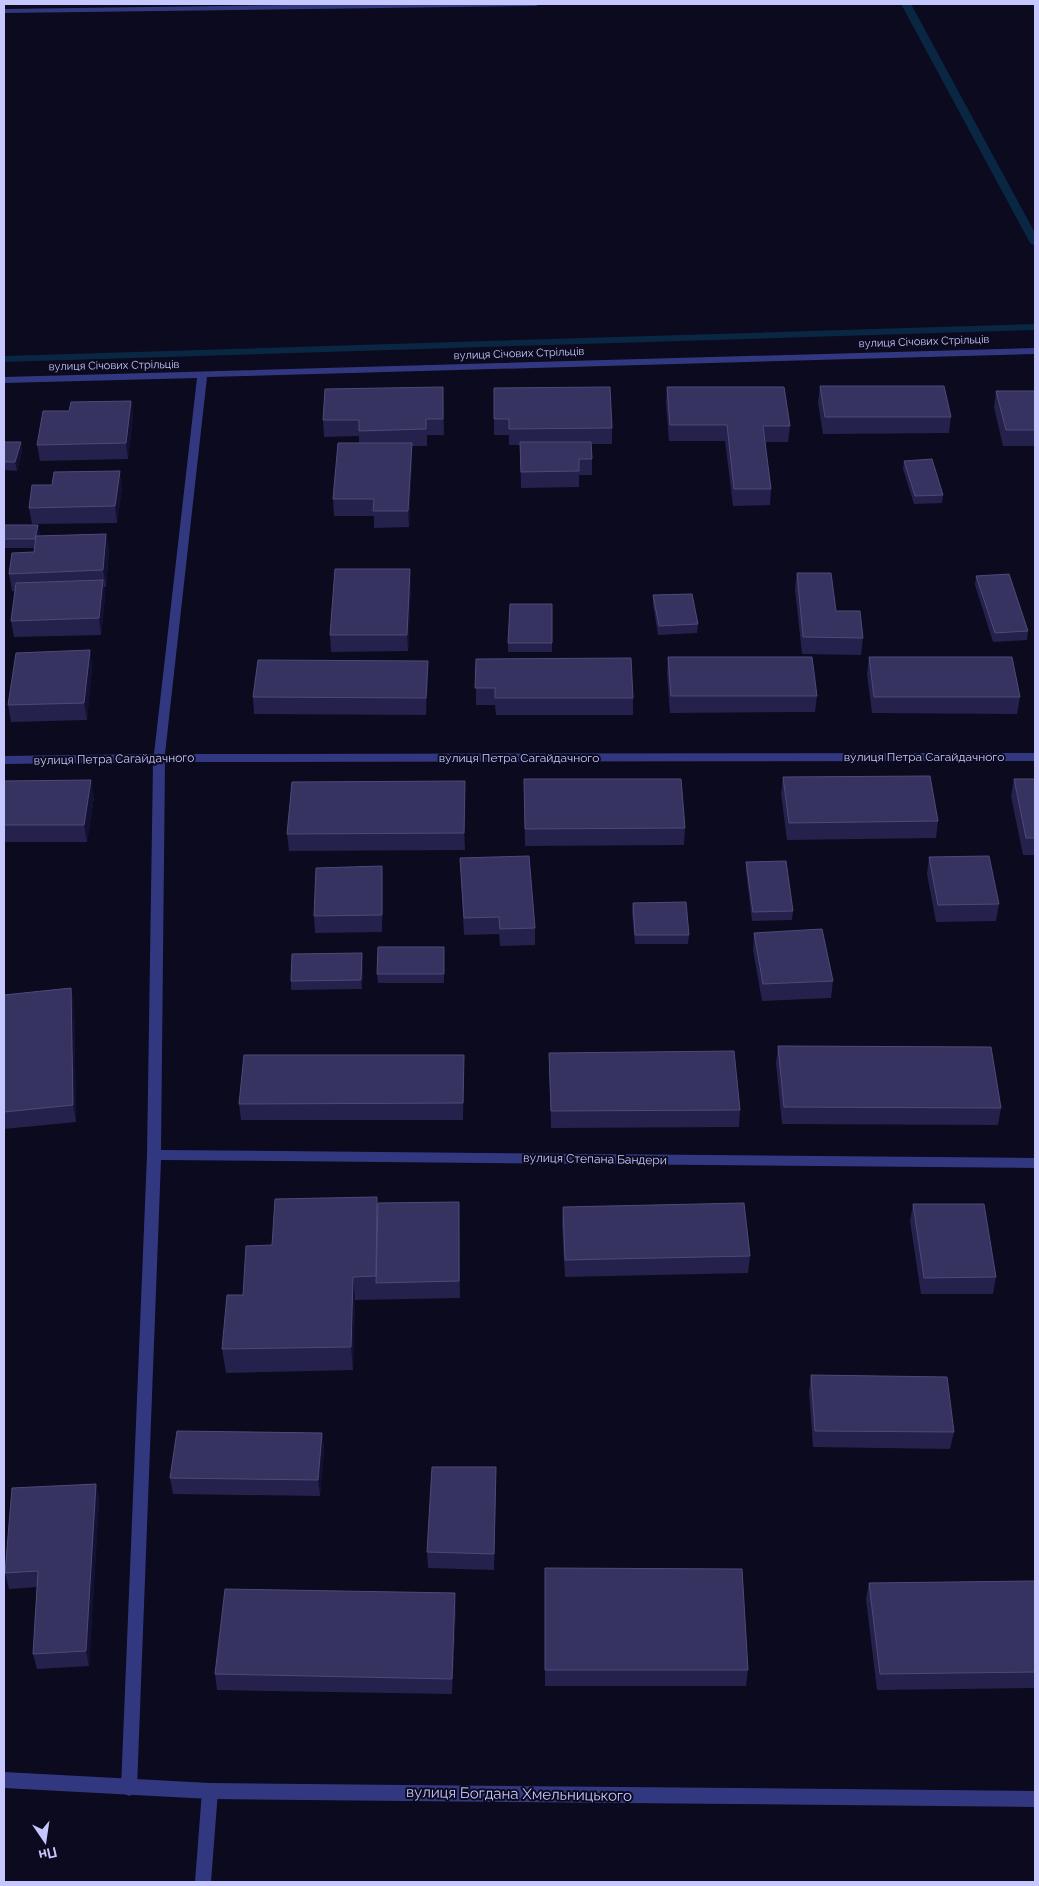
<svg xmlns="http://www.w3.org/2000/svg" width="1039" height="1886" font-family="Raleway,sans-serif">
<rect width="100%" height="100%" fill="#0b0a1e"/>
<g fill="none" stroke-linecap="round" stroke-linejoin="round">
<path fill="#092643" fill-rule="evenodd" d="M901,4H911L1035,233V246L1030,243Z
M1035,324V330L4,362V356Z"/>
<path fill="#323880" fill-rule="evenodd" d="M372,4H540L536,6L4,13V9Z"/>
<path fill="#323880" fill-rule="evenodd" d="M1035,348V354L207,377L165,754L1035,753V761L165,762L161,1150L1035,1158V1168L161,1160L137,1788L135,1793L129,1796L123,1793L121,1788L147,1155L153,762L4,764V756L154,754L197,378L4,383V377Z
M210,1783L216,1786L218,1791L211,1882H195L202,1791L204,1786Z"/>
<path fill="#323880" fill-rule="evenodd" d="M4,1772L210,1783L1035,1791V1807L210,1799L4,1788Z"/>
</g>
<path fill="#25214d" d="M820,386L951,417L949,433L823,434L818,403Z
M443,387L444,435H427V446H412V459L409,527L374,528V516H334L333,499L359,443V436L324,437L323,420Z
M667,387L790,426L788,442H765L771,489L770,505L733,506L725,441H669L666,404Z
M494,388L612,428V444H591L592,459V475H579V487L521,488L520,445H509V435H494Z
M996,391H1035V446H1003L994,407Z
M131,401L133,417L128,459L40,461L37,445L69,411Z
M4,442H21L22,451L17,471L4,470Z
M904,461L943,495L942,503L914,504L903,469Z
M52,485L122,487L117,523L32,524L29,508Z
M4,525L40,534L39,536L106,534L109,550L106,587H104L105,597L101,635L14,637L11,621L15,591H12L9,574L34,552V548H4Z
M797,573L863,638L861,655L802,654L795,589Z
M976,576L1028,631L1027,640L993,642L975,585Z
M411,586L408,651L331,652L330,635Z
M653,595L698,624L697,633L658,635L653,604Z
M552,604V652H508V643Z
M90,650L92,667L87,720L11,722L8,705Z
M668,657L817,696L815,712L670,713L667,674Z
M869,657L1020,697L1017,714L872,713L867,674Z
M476,659L633,698V715H496L495,705H476Z
M428,661V678L426,715L254,714L253,697Z
M783,777L938,821L936,838L787,840L781,794Z
M524,779L685,828L684,845L525,846Z
M1014,779H1035V855H1023L1011,796Z
M4,781L94,797L87,842H4Z
M465,798V850L289,851L287,834Z
M929,857L999,904L996,921L936,922L927,874Z
M460,858L535,928V945L500,946L499,934L464,935Z
M746,862L793,911L792,920L752,921L746,871Z
M383,883L382,932L315,933L314,916Z
M633,903L689,935L688,944H635L632,912Z
M754,933L833,981L831,998L762,1001L753,950Z
M362,953L363,962L362,989L291,990V981Z
M444,955V983H378L377,974Z
M71,988L74,1005L76,1122L4,1129V995Z
M778,1046L1001,1108L998,1125L782,1124L776,1063Z
M549,1053L740,1110L739,1127L551,1128Z
M464,1072L463,1120H241L239,1104Z
M459,1202L460,1298L355,1300L353,1370L226,1373L222,1349L243,1295L272,1245L378,1203Z
M913,1204L996,1277L993,1294H921L910,1221Z
M563,1207L750,1256L748,1273L565,1277L562,1223Z
M811,1375L954,1432L950,1449L813,1447L809,1392Z
M322,1433L324,1450L320,1496L173,1494L170,1478Z
M496,1483L494,1570L428,1568L427,1552Z
M96,1484L99,1500L89,1666L37,1669L33,1654L37,1587L9,1589L5,1573Z
M545,1568L748,1670L746,1686H545Z
M1035,1581V1688L877,1690L866,1599L869,1583Z
M456,1609L452,1694L217,1690L215,1674Z"/>
<path fill="#131132" d="M131,401L133,417L128,459L126,443Z
M21,442L22,451L17,471L15,462Z
M412,443V459L409,527L408,511Z
M120,471L122,487L117,523L115,506Z
M38,525L40,534L37,548L36,539Z
M106,534L109,550L106,587L103,570Z
M410,569L411,586L408,651L407,635Z
M103,580L105,597L101,635L99,618Z
M90,650L92,667L87,720L84,703Z
M428,661V678L426,715V698Z
M91,780L94,797L87,842L84,825Z
M465,781V850L464,833Z
M382,866L383,883L382,932Z
M362,953L363,962L362,989L361,980Z
M71,988L74,1005L76,1122L73,1105Z
M464,1055V1072L463,1120V1103Z
M353,1277L355,1300L353,1370L351,1347Z
M322,1433L324,1450L320,1496L318,1480Z
M496,1467V1483L494,1570V1554Z
M96,1484L99,1500L89,1666L86,1651Z
M455,1593L456,1609L452,1694V1679Z"/>
<path fill="#373360" stroke="#4d4a79" d="M820,386H944L951,417H825Z
M443,387V419H426V429L359,431V420H323L325,389Z
M610,387L612,428L509,429V419H494V388Z
M667,387H784L790,426H763L771,489H734L727,425H670Z
M996,391H1035V430H1006Z
M131,401L126,443L37,445L43,411H69L71,402Z
M4,442H21L15,462H4Z
M520,442H591L592,459H579V471L521,472Z
M338,443H412L408,511H373L374,499H333Z
M932,459L943,495L915,496L904,461Z
M120,471L115,506L29,508L32,485H52L54,472Z
M4,525H38L35,539H4Z
M106,534L103,570L9,574L12,553L34,552L36,536Z
M335,569H410L407,635H330Z
M797,573H831L836,611H860L863,638L803,637Z
M1009,574L1028,631L995,633L976,576Z
M103,580L99,618L11,621L16,583Z
M692,594L698,624L659,626L653,595Z
M510,604H552V643H508Z
M90,650L84,703L8,705L16,653Z
M668,657H812L817,696H671Z
M869,657H1012L1020,697H874Z
M631,658L633,698H495V688H475L476,659Z
M258,660L428,661L426,698L253,697Z
M930,776L938,821L789,823L783,777Z
M524,779H681L685,828L525,829Z
M1014,779H1035V838H1026Z
M91,780L84,825H4V781Z
M465,781L464,833L287,834L292,782Z
M529,856L535,928L500,929L499,917L464,918L460,858Z
M989,856L999,904L938,905L929,857Z
M786,861L793,911L753,912L746,862Z
M382,866V915L314,916L316,868Z
M686,902L689,935H635L633,903Z
M822,929L833,981L763,984L754,933Z
M378,947H444V974H377Z
M362,953L361,980L291,981L292,954Z
M71,988L73,1105L4,1112V995Z
M778,1046L991,1047L1001,1108L784,1107Z
M734,1051L740,1110L551,1111L549,1053Z
M244,1055H464L463,1103L239,1104Z
M377,1197L376,1276L353,1277L351,1347L222,1349L227,1295H243L246,1246L272,1245L275,1199Z
M459,1202V1281L376,1283L378,1203Z
M744,1203L750,1256L565,1260L563,1207Z
M913,1204H984L996,1277L924,1278Z
M811,1375L947,1377L954,1432L815,1431Z
M177,1431L322,1433L318,1480L170,1478Z
M432,1467H496L494,1554L427,1552Z
M96,1484L86,1651L33,1654L38,1571L5,1573L12,1488Z
M545,1568L742,1569L748,1670H545Z
M1035,1581V1672L880,1674L869,1583Z
M225,1589L455,1593L452,1679L215,1674Z"/>
<g text-anchor="middle" stroke-width="4" stroke-linejoin="round" paint-order="stroke">
<g font-size="11" fill="#c7c7ff" stroke="#0b0a1e">
<text transform="translate(924 341) rotate(-2)" y="4">вулиця Січових Стрільців</text>
<text transform="translate(519 353) rotate(-2)" y="4">вулиця Січових Стрільців</text>
<text transform="translate(114 365) rotate(-1)" y="4">вулиця Січових Стрільців</text>
</g>
<g font-size="12" fill="#c7c7ff" stroke="#0b0a1e">
<text x="924" y="761">вулиця Петра Сагайдачного</text>
<text x="519" y="762">вулиця Петра Сагайдачного</text>
<text transform="translate(114 759) rotate(-1)" y="4">вулиця Петра Сагайдачного</text>
<text transform="translate(595 1159) rotate(1)" y="4">вулиця Степана Бандери</text>
</g>
<g font-size="15" fill="#c7c7ff" stroke="#0b0a1e">
<text transform="translate(519 1794) rotate(1)" y="5">вулиця Богдана Хмельницького</text>
</g>
</g>
<rect width="1039" height="1886" fill="none" stroke="#c7c7ff" stroke-width="10"/>
<g transform="translate(45 1841) rotate(167)" stroke="#0b0a1e" stroke-width="4" paint-order="stroke">
<path d="M0-4L9 19L0 12L-9 19Z" fill="#c7c7ff"/>
<text y="-8" font-size="14" font-weight="bold" text-anchor="middle" fill="#c7c7ff">Пн</text>
</g>
</svg>
